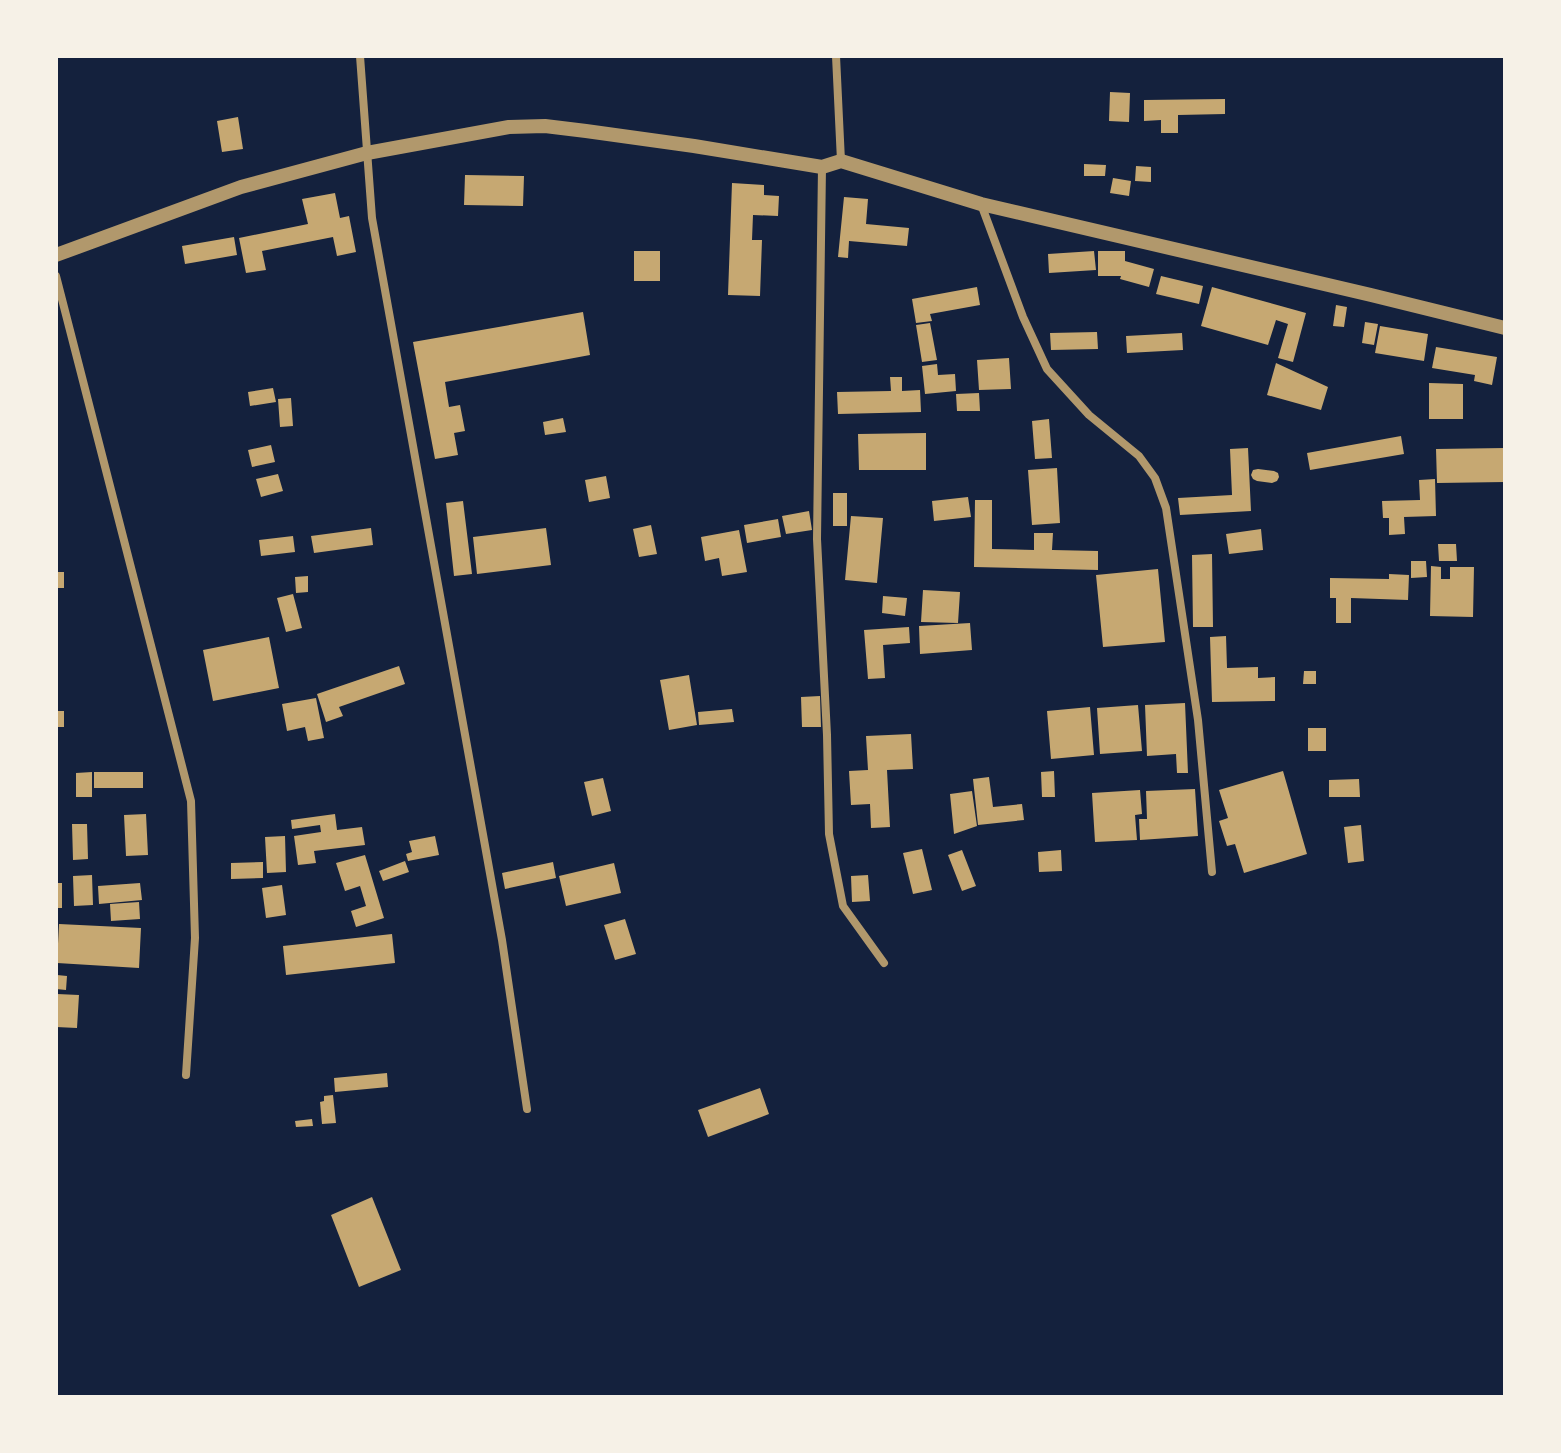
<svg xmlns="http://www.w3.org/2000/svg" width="1561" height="1453" font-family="Overpass,sans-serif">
<rect width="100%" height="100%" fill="#14213d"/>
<path fill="#c6a872" d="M1110,92L1130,93L1129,122L1109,121Z
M1225,99V114L1178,115V133H1161V120L1144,121V100Z
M238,117L243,149L222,152L217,121Z
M1084,164L1106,165L1105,176H1084Z
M1136,166L1151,167V182L1135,181Z
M465,175L524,176L523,206L464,205Z
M1113,178L1131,181L1129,196L1110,193Z
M732,183L764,185V195L779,196L778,216L753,215L752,240H762L760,296L728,295Z
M335,193L340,218L349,216L356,252L337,256L333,237L262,251L266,270L246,273L239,238L308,224L302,199Z
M844,197L868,199L866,224L909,228L907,246L849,241L848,258L838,257Z
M234,237L237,255L185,264L182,246Z
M634,251H660V281H634Z
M1094,251L1096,270L1049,273L1048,254Z
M1098,251H1125V261L1154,269L1149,287L1120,279L1121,276H1098Z
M1161,276L1203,286L1199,304L1156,294Z
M977,287L980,305L930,314L932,321L916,323L912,299Z
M1212,287L1306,313L1293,362L1278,358L1288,324L1276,320L1268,345L1201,326Z
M1336,305L1347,307L1344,327L1333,326Z
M583,312L590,355L445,382L449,407L460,405L465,431L454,433L458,455L435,459L413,342Z
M1365,322L1378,324L1374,345L1362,343Z
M930,323L937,360L922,362L916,325Z
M1380,326L1428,334L1424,361L1375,353Z
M1097,332L1098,349L1051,350L1050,333Z
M1182,333L1183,350L1127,353L1126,336Z
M1436,347L1497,357L1492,385L1474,381L1475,375L1432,368Z
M1009,358L1011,389L979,390L977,360Z
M1276,363L1328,387L1321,410L1267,395Z
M937,364L938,375L955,374L956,391L925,394L922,366Z
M890,377H902V391L920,390L921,412L838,414L837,392L891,391Z
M1429,383L1463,384V419H1429Z
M273,388L276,402L250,406L248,392Z
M979,393L980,411H957L956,394Z
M291,398L293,426L280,427L278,399Z
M563,418L566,432L545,435L543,422Z
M1049,419L1052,458L1035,459L1032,421Z
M926,433V470H859L858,434Z
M1401,436L1404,454L1310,470L1307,453Z
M271,445L275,462L252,467L248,450Z
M1248,448L1251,511L1180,515L1178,498L1232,495L1230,449Z
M1505,448V482L1437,483L1436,449Z
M1057,468L1060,523L1032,525L1028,470Z
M1258,469L1274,471L1278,473L1279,477L1277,481L1272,483L1257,481L1253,479L1251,475L1253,470Z
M278,474L283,491L261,497L256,479Z
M606,476L610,498L589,502L585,480Z
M1435,479L1436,516L1404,517L1405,534L1389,535V518H1383L1382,501L1420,500L1419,480Z
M833,493H847V526H833Z
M968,497L971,517L934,521L932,501Z
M975,500H992V549L1034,550V533H1053L1052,550L1098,551V570L974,567Z
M463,501L472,574L454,576L446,503Z
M809,511L812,530L786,534L782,516Z
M851,516L883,518L877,583L845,580Z
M778,519L781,537L747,543L744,525Z
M651,525L657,554L639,557L633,529Z
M371,528L373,545L314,553L311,536Z
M546,528L551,565L477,574L473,537Z
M1261,529L1263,550L1229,554L1226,534Z
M739,530L747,572L722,576L719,558L705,561L701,537Z
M293,536L295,552L261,556L259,540Z
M1438,544H1456L1457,561H1439Z
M1212,554L1213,627H1193L1192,555Z
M1411,561H1426L1427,577L1411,578Z
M1431,566L1441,567V579H1450V567H1474L1473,617L1430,616Z
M1158,569L1165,642L1103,647L1096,575Z
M56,572H64V588H56Z
M1389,574L1409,575L1408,600L1351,598V623H1336V598H1330V578L1389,579Z
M308,576V592L296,593L295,577Z
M923,590L960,592L958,623L921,622Z
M293,594L302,628L286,632L277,598Z
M883,596L907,598L905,616L882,613Z
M970,623L972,650L920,654L919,626Z
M909,627L910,643L883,645L885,678L868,679L864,630Z
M1226,636L1227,668L1258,667V678L1275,677V701L1212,702L1210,637Z
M269,637L279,688L213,701L203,650Z
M399,666L405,684L339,707L343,716L326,722L317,694Z
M1304,671H1316V684H1303Z
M689,675L697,725L669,730L660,680Z
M820,696L821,727H802L801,697Z
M316,698L324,738L308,741L305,727L287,731L282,704Z
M1185,703L1188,773H1177L1176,754L1147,756L1145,705Z
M1138,705L1142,751L1100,754L1097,708Z
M1090,707L1094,755L1051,759L1047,711Z
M732,709L734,722L699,725L698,712Z
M56,711H64V727H56Z
M1308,728H1326V751H1308Z
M911,734L913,769L887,770L890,827L871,828L870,804L851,805L849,771L868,770L866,736Z
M1054,771L1055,797H1042L1041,772Z
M1283,771L1307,854L1244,873L1235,844L1227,846L1219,821L1228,818L1219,790Z
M92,772V797H76V773Z
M94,772H143V788H94Z
M989,777L993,807L1022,804L1024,820L978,825L973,779Z
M603,778L611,811L592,816L584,782Z
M1359,779L1360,797H1329V780Z
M1195,789L1198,836L1140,840L1139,819H1147L1146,791Z
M1140,790L1142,814L1135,815L1137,840L1095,842L1092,793Z
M972,791L977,826L954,834L950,794Z
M146,814L148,855L126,856L124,815Z
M335,814L337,830L362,827L365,845L314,851L316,863L298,865L294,836L321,832L320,825L292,829L291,820Z
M72,824H87L88,859L73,860Z
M1361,825L1364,861L1348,863L1344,827Z
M285,836L286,872L267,873L265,837Z
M435,836L439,855L408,861L406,854L412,852L409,841Z
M922,849L932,890L913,894L903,853Z
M962,850L976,886L962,891L948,855Z
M1061,850L1062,871L1039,872L1038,852Z
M365,855L384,918L356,927L351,911L366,906L360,886L345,891L336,863Z
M405,861L409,872L383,881L379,871Z
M263,862V878L231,879V863Z
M553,862L556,878L505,889L502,873Z
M614,863L621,893L566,906L559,876Z
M92,875L93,905L74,906L73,876Z
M868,875L870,901L852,902L851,876Z
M56,883H62V908H56Z
M140,883L142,900L99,904L98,886Z
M282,885L286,915L266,918L262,888Z
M139,902L140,919L111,921L110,904Z
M625,919L636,954L615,960L604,925Z
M59,924L141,928L139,968L57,963Z
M392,934L395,963L286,975L283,946Z
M57,975L67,976L66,990L56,989Z
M57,994L79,995L77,1028L56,1027Z
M387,1073L388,1087L335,1092L334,1078Z
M760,1088L769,1114L708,1137L698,1110Z
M333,1095L336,1123L322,1124L320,1102L324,1101V1096Z
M312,1119L313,1126L296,1127L295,1121Z
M372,1197L401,1270L359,1287L331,1215Z"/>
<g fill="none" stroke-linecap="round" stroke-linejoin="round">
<path stroke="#b1986c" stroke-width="8" d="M360,56L372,218L502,940L527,1109
M836,56L841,161
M822,167L817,539L827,735L829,834L843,906L884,963
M981,204L1023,317L1047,369L1089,415L1139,456L1155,478L1166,508L1198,720L1212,872
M56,276L191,801L195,938L186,1075"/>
<path stroke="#b1986c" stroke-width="14" d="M56,255L241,187L367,153L509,127L545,126L586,131L694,146L822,167L841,161L981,204L1371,295L1505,328"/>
</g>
<rect width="1561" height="1453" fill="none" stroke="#f6f1e7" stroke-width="116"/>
</svg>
